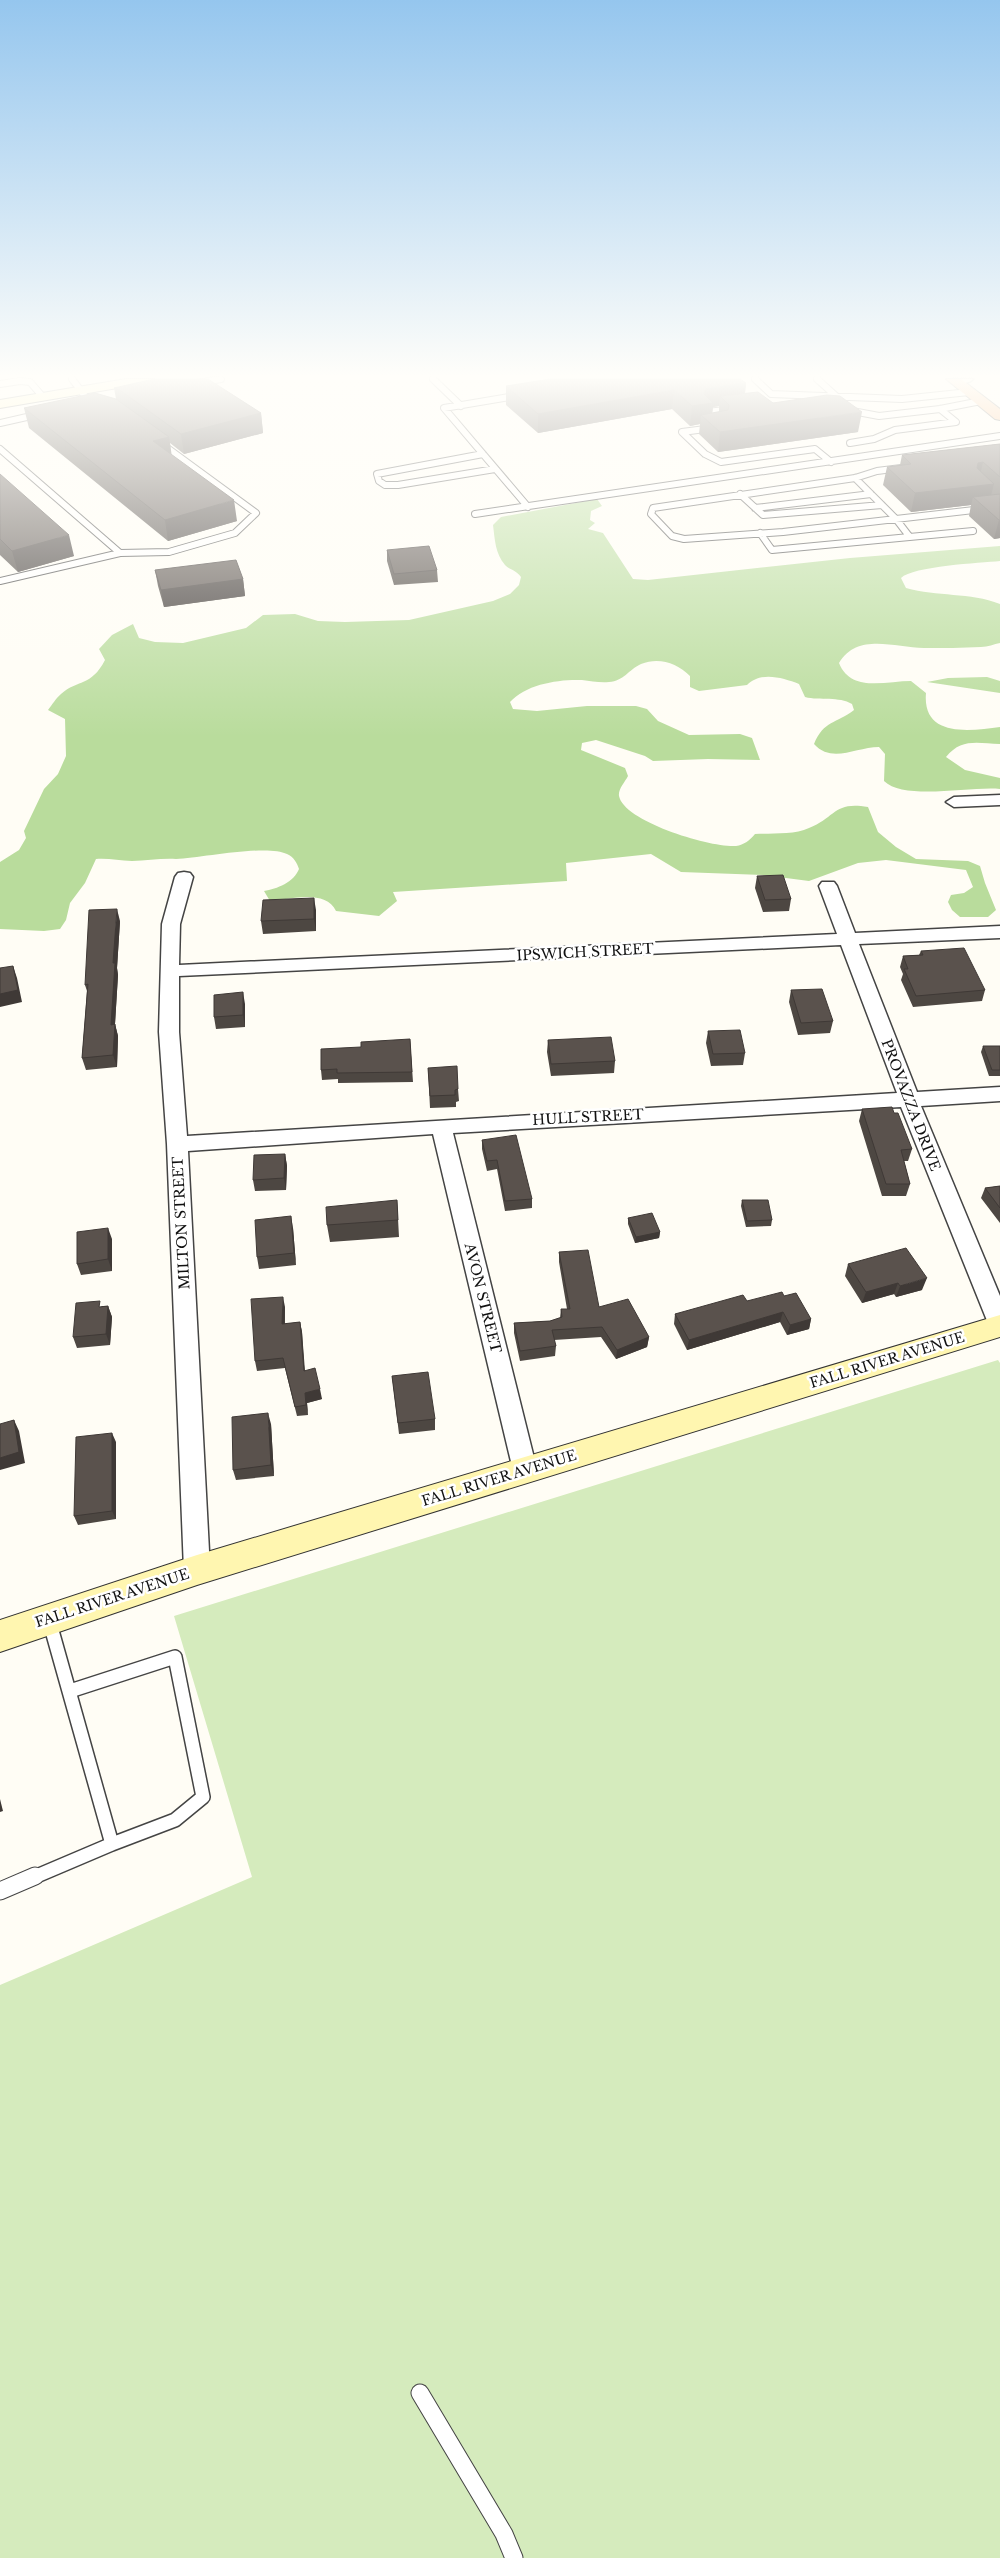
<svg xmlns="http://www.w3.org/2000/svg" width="1000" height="2558" font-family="'Libre Baskerville',serif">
<rect width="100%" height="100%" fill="#fffdf5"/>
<path fill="#d5ebbd" d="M998,1360L1000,1363V2558H0V1985L252,1877L174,1616Z"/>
<path fill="#b9dc9c" d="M597,499L602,506L591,511L590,520L595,523L588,529L603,533L633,579L648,580L850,558L1000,546V561C980,563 913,566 901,578L906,588C937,597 970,592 1000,604V643C994,644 988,647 981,647C962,648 943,648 924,648C895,648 858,632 839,663C851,693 886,681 911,681L926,693C922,738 970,731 1000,727V744C977,743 961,738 946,757L965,770L1000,778V789C971,786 904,801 884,781L885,754L879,747C856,747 832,764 814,744C824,720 836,724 854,710L852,704C839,696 820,701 805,697L799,684C783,678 761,671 747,685L699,691L690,687V676C677,663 659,657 641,664C628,670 624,681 609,682C600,683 591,681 582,680C559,679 526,684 510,702L513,709L537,711L587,706H636L647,709L658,721L689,735L740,734L752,738L760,760L708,759L653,761L645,756L596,740L582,743L581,750L625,768L628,776C625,782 618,789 619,796C624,822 712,848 736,846C744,845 750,840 755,834C772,833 794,835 809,828C836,817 834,801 868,807L878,832L896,847L916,859L968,861L980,866L985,883L996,910L988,917H960L952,910L948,902L951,895L964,893L973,887L966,870L886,860L858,863L809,881L763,875L681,872L651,854L566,863L567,881L393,892L397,901L379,916L336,911C326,889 291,899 270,901L264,891C277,889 294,882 299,869C297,863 294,857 287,854C267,844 202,858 176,859C161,858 147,861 132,861C119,861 109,858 96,859L85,883L70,903L66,920L60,929L44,931L0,929V862L19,850L26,838L24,831L44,789L58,774L66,756L65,719L48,710C52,705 56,698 61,694C78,679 91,687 105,660L99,649L112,635L133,624L139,638L155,642L183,643L246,628L263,615L295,614L318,621L345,622L409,620L493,601L510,594L519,585L521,577C515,569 511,571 505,565C495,553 495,540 493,525L501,517Z
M987,677L1000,681V693L927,682L948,678Z"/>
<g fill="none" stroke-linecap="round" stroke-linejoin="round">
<g stroke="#444" stroke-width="8">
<path id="lane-far2" d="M72,379L91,404H87
M433,379L461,406
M755,379L771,394L902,399L969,392
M817,379L837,397
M196,383L221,379
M0,384L20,381L30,382L43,397
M521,395L444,408L528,507
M847,410L879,416L940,409L981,401
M714,418L707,412L734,409
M0,423L40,414
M713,428L682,432L705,454L721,462L815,449L831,462
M850,443L874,439L895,430L956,422L940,409
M0,449L120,553L0,581
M483,454L377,474L379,481L385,485H398L495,469
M901,468L877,471L855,478L653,508L651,514L672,536L684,539L783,532L1000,507
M855,478L896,519L909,536
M740,494L763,515L882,505
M755,508L871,494
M475,514L1000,436
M760,533L772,550L973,531
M120,553L169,552L235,533L256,513L159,442"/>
</g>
<g stroke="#444" stroke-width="16">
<path id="lane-far1" d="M70,1691L175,1657L203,1797L175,1820L112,1844
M32,1878L112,1844L49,1620"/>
</g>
<g stroke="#444" stroke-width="19">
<path id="lane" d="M0,1891L35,1876
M420,2393L504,2534L514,2558"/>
</g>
<g stroke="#444" stroke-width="3">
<path id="street" d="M951,379H973C969,384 958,384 951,382Z
M1000,795V805L954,807L946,802L954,797Z
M184,872L190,873L193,877L180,924L179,965L837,934L819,886L822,882H834L837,886L855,933L1000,926V938L859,944L917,1092L1000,1087V1101L921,1106L1000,1296V1332L992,1329L988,1323L901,1107L453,1133L537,1470L534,1478L525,1481L516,1478L513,1470L433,1134L188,1151L210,1570L206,1578L197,1582L188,1578L184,1570L167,1144L159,1032L162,924L175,877L178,873ZM841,945L897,1093L187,1136L179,1032V976Z"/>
</g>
<g stroke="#333" stroke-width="2">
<path id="secondary" d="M126,379H154L147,383L0,408V400Z
M1000,1315V1337L197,1585L0,1652V1620L197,1555Z"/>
</g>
<g stroke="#222" stroke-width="2">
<path id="highway" d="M946,379H961L1000,409V420L995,419Z"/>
</g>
<use href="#lane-far2" stroke="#fff" stroke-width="6"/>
<use href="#lane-far1" stroke="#fff" stroke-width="13"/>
<use href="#lane" stroke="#fff" stroke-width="17"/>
<use href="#street" fill="#fff" fill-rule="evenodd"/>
<use href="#secondary" fill="#fff6b0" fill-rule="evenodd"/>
<use href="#highway" fill="#f5a25d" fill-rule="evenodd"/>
</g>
<path fill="#4d4742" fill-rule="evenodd" d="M746,383L745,393L858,432L718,452L699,434L700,424L690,426L672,409L538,433L506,405V386ZM719,406V412L712,413L713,407Z
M114,388L261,413L263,433L184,454L170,443L171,454L237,521L168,541L29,428L24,408L116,399Z
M1000,444V538L994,539L969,516L971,505L911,512L883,485L887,467L900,465L902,455Z
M0,474L74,556L18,572L0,555Z
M387,550L437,570L438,582L394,585L387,561Z
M155,570L243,579L245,596L164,607L158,586Z
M757,876L791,899L789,911L763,912L755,888Z
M316,910V931L263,934L261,921Z
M120,921L117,968L118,975L115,1024L118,1036L117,1067L86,1070L82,1058L87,991L85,985Z
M921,951L985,990L982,1001L913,1007L901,980L903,974L900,967L903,956L919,955Z
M791,990L833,1021L830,1033L798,1035L789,1002Z
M245,1004V1027L216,1029L214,1017Z
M708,1031L745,1053L743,1065L711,1066L706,1043Z
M410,1039L413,1082L338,1083V1079L322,1080L321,1070L361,1047Z
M548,1040L615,1061L614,1073L551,1076L547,1052Z
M983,1046H1000V1076H989L981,1052Z
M428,1068L458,1089L459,1101L456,1102V1107L430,1108Z
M862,1109L894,1113L912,1149L908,1161H904L910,1184L906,1196H882L859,1121Z
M482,1140L532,1199V1208L505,1211L497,1169L487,1171L482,1149Z
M285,1154L287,1166L286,1190L255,1191L253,1180Z
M1000,1186V1223L981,1198L985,1188Z
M397,1200L399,1237L330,1242L327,1225Z
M742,1200L772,1220L771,1226L746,1227L741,1206Z
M628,1218L660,1232L659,1238L635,1243L628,1224Z
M293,1228L296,1265L259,1269L257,1257Z
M112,1239V1271L81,1275L77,1264Z
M559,1252L599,1307L649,1337L647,1347L616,1359L601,1337L554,1340L556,1346L555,1356L520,1361L514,1333V1323L550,1321L560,1318L561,1309H567L559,1262Z
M848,1264L922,1290L896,1297L894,1294L862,1303L845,1276Z
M784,1296L811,1319L809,1329L787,1335L780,1322L687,1350L674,1324L675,1314L747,1301Z
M102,1306H108L112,1317L110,1345L77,1348L73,1337Z
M285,1307V1324L300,1322L302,1332L305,1371L322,1399L307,1403L308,1415L297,1416L285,1368L257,1371L255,1361Z
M392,1376L435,1419V1430L399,1434Z
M271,1424L274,1476L236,1480L233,1470Z
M116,1442V1519L78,1525L74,1516Z"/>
<path fill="#3f3936" d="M746,383L744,402L720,396L719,406L713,407L711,423L701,415L700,424L690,426L692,406L704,394L706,389Z
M674,390L672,409L538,433V414Z
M862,412L858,432L718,452L720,432Z
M261,413L263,433L184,454L181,434Z
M169,437L172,457L153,441Z
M983,462L979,480L973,482L978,463Z
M994,484L989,503L973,497L971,505L911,512L915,493Z
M234,500L237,521L168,541L165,520Z
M999,520H1000V538L994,539Z
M69,535L74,556L18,572L12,551Z
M243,579L245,596L164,607L161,590Z
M314,898L316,910V931L314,919Z
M117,909L120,921L117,968L118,975L115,1024L118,1036L117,1067L113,1055L111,1025L113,963Z
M13,966L17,978L22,1002L0,1007V994Z
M243,992L245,1004V1027L243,1015Z
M285,1154L287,1166L286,1190L284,1178Z
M291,1216L293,1228L296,1265L294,1253Z
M108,1228L112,1239V1271L108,1259Z
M660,1232L659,1238L635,1243L636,1237Z
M927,1278L922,1290L896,1297L900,1286Z
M898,1283L894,1294L862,1303L866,1292Z
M283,1297L285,1307L284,1334L282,1324Z
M108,1306L112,1317L110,1345L106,1334Z
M783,1312L780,1322L687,1350L689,1340Z
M811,1319L809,1329L787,1335L790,1325Z
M300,1322L302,1332L305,1381L304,1371Z
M649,1337L647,1347L616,1359L617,1350Z
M320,1389L322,1399L307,1403L308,1415L306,1405L305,1393Z
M268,1413L271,1424L274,1476L271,1465Z
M14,1420L19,1431L25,1463L0,1470V1458Z
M112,1433L116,1442V1519L112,1511Z
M0,1799L3,1811L0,1812Z"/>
<path fill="#5a524d" stroke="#3f3936" d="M154,379H208L261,413L181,434L121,391L114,388Z
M551,379H740L746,383L706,389L704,394L713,403L692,406L674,390L538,414L506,386Z
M758,392L773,403L827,395L840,396L862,412L720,432L701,415L728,410L729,405L720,396Z
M95,393L116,399L169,437L153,441L234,500L165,520L24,408Z
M1000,444V477L983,462L978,463L977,468L994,484L915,493L887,467L911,464L902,455Z
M0,474L69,535L12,551L0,539Z
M1000,494V520H999L973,497Z
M429,546L437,570L394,574L387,550Z
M236,560L243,579L161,590L155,570Z
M783,875L791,899L765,900L757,876Z
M314,898V919L261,921L263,900Z
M117,909L113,963H115L111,1025L115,1024L113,1055L82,1058L88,984L85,985L89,910Z
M964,948L985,990L916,996L904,969H908L903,956L923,955L921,951Z
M13,966L18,990L0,994V968Z
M822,989L833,1021L801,1023L791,990Z
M243,992V1015L214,1017V995Z
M740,1030L745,1053L713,1054L708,1031Z
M611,1037L615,1061L551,1064L548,1040Z
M410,1039L412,1072L337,1073V1069L321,1070V1049L361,1047V1042Z
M983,1046H1000V1070H992Z
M457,1066L458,1089L455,1090V1095L430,1096L428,1068Z
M892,1107L894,1113H898L912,1149L901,1150L910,1184H886L862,1109Z
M516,1135L532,1199L505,1201L497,1160L487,1161L482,1140Z
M285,1154L284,1178L253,1180L254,1155Z
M1000,1186V1208L985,1188Z
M397,1200L398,1220L327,1225L326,1207Z
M742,1200H768L772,1220L747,1221Z
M652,1213L660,1232L636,1237L628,1218Z
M291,1216L294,1253L257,1257L255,1220Z
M108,1228V1259L77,1264V1232Z
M906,1248L927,1278L900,1286L898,1283L866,1292L848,1264Z
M588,1250L599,1307L628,1299L649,1337L617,1350L602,1327L552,1330L556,1346L520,1351L514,1323L550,1321L562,1317L561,1309H570L559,1252Z
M782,1292L784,1296L796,1293L811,1319L790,1325L783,1312L689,1340L675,1314L743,1295L747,1301Z
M283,1297L282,1324L300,1322L304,1371L315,1368L320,1389L305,1393L306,1405L295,1407L283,1358L255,1361L251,1299Z
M100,1301L99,1307L108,1306L106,1334L73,1337L76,1303Z
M428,1372L435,1419L398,1423L392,1376Z
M268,1413L271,1465L233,1470L232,1417Z
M14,1420L19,1452L0,1458V1424Z
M112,1433V1511L74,1516L76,1437Z"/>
<linearGradient id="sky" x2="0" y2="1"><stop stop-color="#95c6ee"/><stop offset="0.51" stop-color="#fffefa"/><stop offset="1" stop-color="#fffefa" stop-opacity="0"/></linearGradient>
<rect width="1000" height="737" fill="url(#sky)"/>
<g text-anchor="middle" stroke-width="5" stroke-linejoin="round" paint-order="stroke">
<g font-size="14" fill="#111" stroke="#fff">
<text transform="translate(585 952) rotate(-3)" y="5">IPSWICH STREET</text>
<text transform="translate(911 1105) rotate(69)" y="5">PROVAZZA DRIVE</text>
<text transform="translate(588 1117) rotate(-3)" y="5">HULL STREET</text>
<text transform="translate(181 1223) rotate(-93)" y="5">MILTON STREET</text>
<text transform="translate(483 1298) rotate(76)" y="5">AVON STREET</text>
<text transform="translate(887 1360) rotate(-17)" y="5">FALL RIVER AVENUE</text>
<text transform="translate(499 1478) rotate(-17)" y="5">FALL RIVER AVENUE</text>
<text transform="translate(112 1598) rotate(-18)" y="5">FALL RIVER AVENUE</text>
</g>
</g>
</svg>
